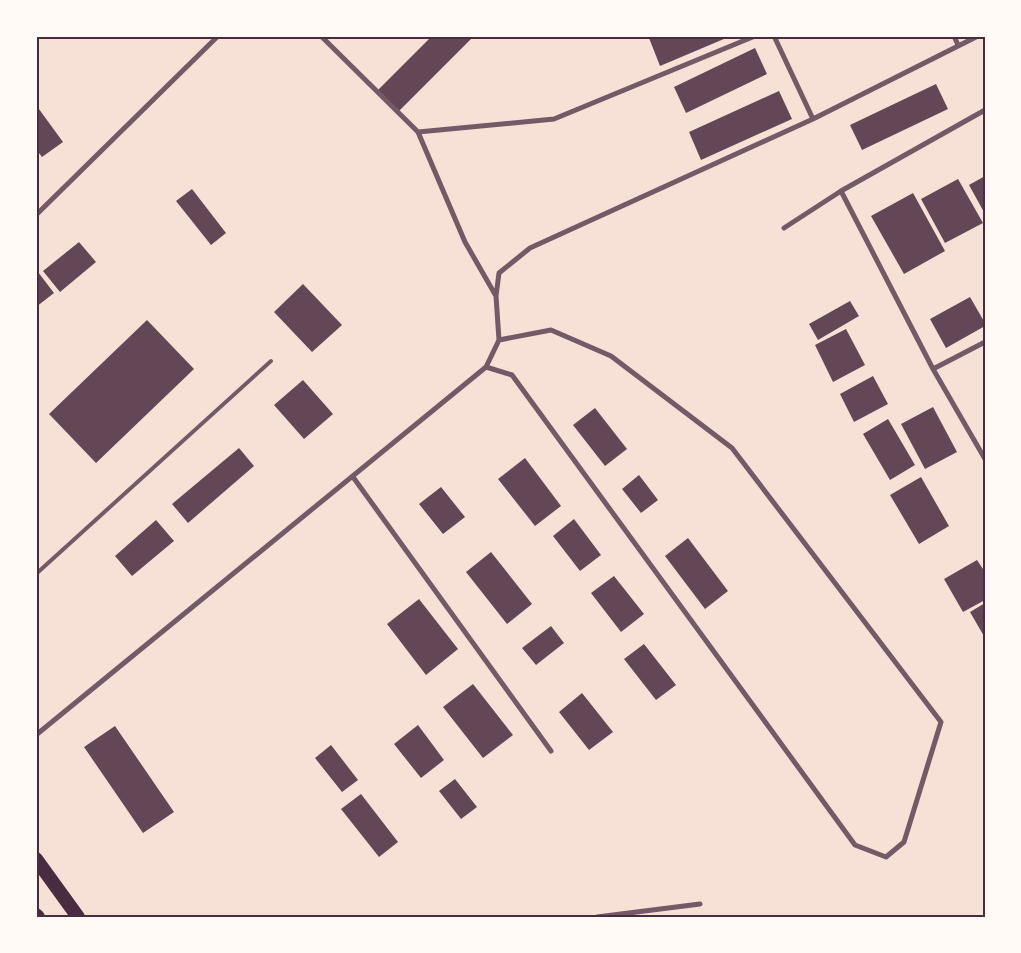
<svg xmlns="http://www.w3.org/2000/svg" width="1021" height="953" font-family="'Exo 2',sans-serif">
<rect width="100%" height="100%" fill="#f7e1d7"/>
<path fill="#644757" d="M432,36H474L399,111L378,90Z
M653,36H731L660,66L649,38Z
M755,48L767,74L686,113L674,87Z
M936,84L948,109L862,150L850,125Z
M779,91L792,119L701,160L689,132Z
M36,105L63,142L42,157L36,149Z
M985,176V214L969,185Z
M958,179L983,223L945,243L921,199Z
M192,189L226,233L211,245L176,201Z
M913,193L945,251L904,274L871,216Z
M79,242L96,262L60,292L43,271Z
M38,272L54,293L36,307V274Z
M303,284L342,325L312,352L274,312Z
M970,297L985,323V326L946,348L930,319Z
M850,301L859,316L818,340L809,324Z
M147,320L194,369L96,463L49,414Z
M846,329L865,365L833,382L815,345Z
M873,376L888,404L854,422L840,394Z
M303,380L333,414L304,439L274,405Z
M933,407L957,452L925,469L901,424Z
M595,408L627,449L605,466L573,425Z
M888,419L915,465L890,480L863,434Z
M239,448L254,466L188,523L172,504Z
M525,458L561,506L535,526L498,479Z
M639,475L658,500L641,513L622,489Z
M921,477L949,526L919,544L890,495Z
M441,487L465,517L443,534L419,504Z
M574,519L601,555L580,571L553,536Z
M156,520L174,541L132,576L115,556Z
M688,538L728,591L705,609L665,556Z
M491,552L532,604L507,624L466,572Z
M977,560L985,572V600L963,612L944,579Z
M614,576L644,614L621,632L591,593Z
M419,599L458,649L426,675L387,624Z
M985,603V638L970,612Z
M551,626L564,643L536,665L522,648Z
M644,644L676,685L656,700L624,659Z
M473,684L513,735L483,758L443,707Z
M582,693L613,732L589,750L559,712Z
M418,725L444,760L421,778L394,744Z
M115,726L174,812L143,833L84,747Z
M331,745L358,780L342,792L315,758Z
M455,779L477,807L461,819L439,791Z
M361,794L398,842L379,857L341,809Z"/>
<g fill="none" stroke-linecap="round" stroke-linejoin="round">
<path stroke="#755966" stroke-width="4" d="M36,574L271,361"/>
<path stroke="#755966" stroke-width="5" d="M321,36L418,132L465,242L496,296
M774,36L813,119
M954,36L958,45
M418,132L554,119L755,36
M841,191L933,369L985,459
M36,215L218,36
M784,228L841,191L985,110
M486,367L512,375L855,845L886,857L904,842L941,722L732,448L611,356L551,330L499,340
M933,369L985,342
M353,477L551,751
M36,735L486,367L499,340L496,296L499,273L530,248L813,119L978,36
M597,917L700,904"/>
<path stroke="#4a2c40" stroke-width="14" d="M36,859L78,917
M36,915L38,917"/>
</g>
<rect width="1021" height="953" fill="none" stroke="#fffaf5" stroke-width="75"/>
<rect x="38" y="38" width="946" height="878" fill="none" stroke="#4a2c40" stroke-width="2"/>
</svg>
